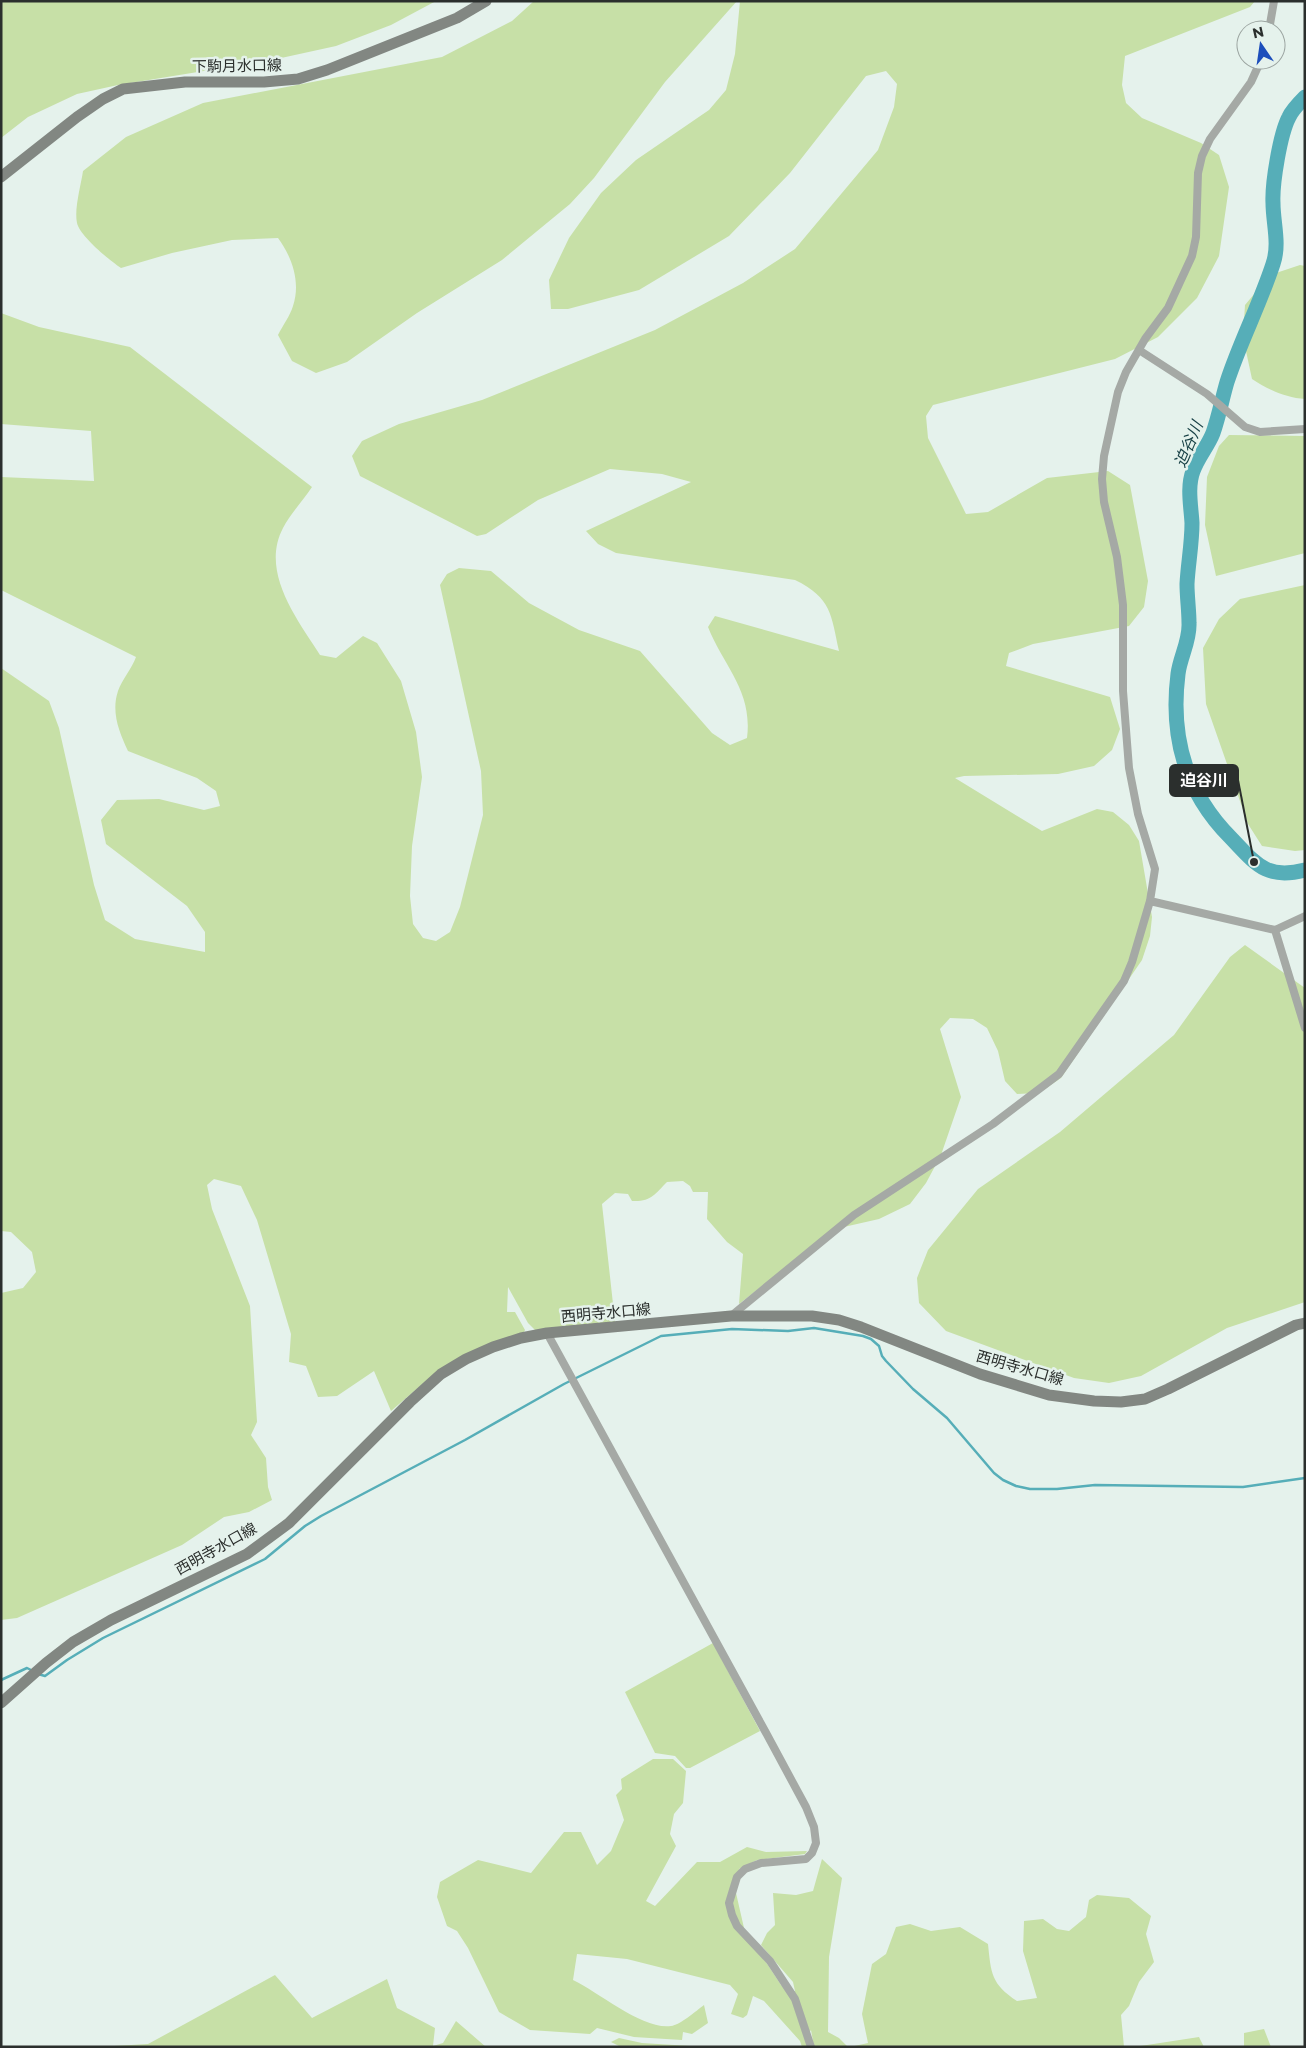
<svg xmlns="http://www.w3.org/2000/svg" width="1306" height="2048" font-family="Montserrat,'Noto Sans JP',sans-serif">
<rect width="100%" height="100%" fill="#e5f2ec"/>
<path fill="#c7e0a7" d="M1,1H436L391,25L336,46L272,60L118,85L77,94L28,117L1,138Z
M534,1H737L665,82L594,178L570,204L502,260L417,313L347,362L316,373L292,361L278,335C283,325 290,316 293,306C301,282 292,257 278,238L232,240L172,253L121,268C109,260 80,236 77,223C74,209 81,185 83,171L126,137L203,103L442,57L512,21Z
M740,1H1255L1250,7L1125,56L1122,85L1126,103L1142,118L1201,143L1219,155L1229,187L1219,256L1197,298L1158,337L1115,359L933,405L926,416L928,438L966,514L988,512L1047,478L1108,471L1130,485L1148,581L1144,607L1129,626L1033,644L1009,653L1006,666L1110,697L1120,729L1112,750L1094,766L1058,774L964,776L955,778L1042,831L1097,809L1113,812L1129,825L1139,841L1152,917L1150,936L1142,960L1061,1078L1039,1093L1017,1094L1005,1081L998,1051L987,1028L973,1019L950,1018L940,1029L961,1097L941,1155L926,1183L910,1204L879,1219L835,1229L739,1304L743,1254L727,1242L707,1219L708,1192H693L690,1186L683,1181L667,1182C655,1194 651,1202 632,1201L628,1194L615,1193L602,1204L615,1322L536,1331L528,1323L508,1287L507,1312H515L525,1330L523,1334L427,1380L391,1411L374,1371L337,1396L318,1397L306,1366L289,1362L291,1334L257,1220L241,1186L214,1179L207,1185L212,1209L250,1306L257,1422L251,1435L266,1458L268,1487L272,1500L249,1512L224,1517L182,1545L17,1618L1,1620V1293L23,1288L36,1272L32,1252L11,1232L1,1231V668L49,701L59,728L94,885L105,920L135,939L205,952V932L187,906L106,844L101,820L117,800L159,799L204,810L220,806L216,791L197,778L128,751C119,732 111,712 118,691C122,680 132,668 136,657L1,590V477L94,481L91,431L1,424V313L39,327L130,347L312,487C303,501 290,514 283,528C260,572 297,619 320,655L336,658L363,636L377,643L401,681L416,732L422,777L412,846L410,896L413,924L423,938L436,941L450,932L460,907L483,815L481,771L440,585L447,574L459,568L491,571L529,603L579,630L640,651L712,733L730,745L747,738C753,691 724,667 708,627L715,616L839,651C831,615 832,598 795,580L616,553L598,544L586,531L691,482L662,474L610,469L538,500L486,534L477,536L360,476L352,456L362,441L399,424L482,400L655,330L743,283L795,249L878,150L894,107L897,84L886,71L866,76L790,173L729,236L639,290L568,309H551L549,280L569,238L601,193L636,160L709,110L726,90L735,54Z
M1300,265L1305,266V399C1286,398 1267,389 1252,379L1243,337L1245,305L1270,275Z
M1229,435L1305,436V553L1216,576L1205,525L1207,477L1219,446Z
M1305,585V850L1295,851L1262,846L1248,824L1206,704L1203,648L1219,619L1240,599Z
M1245,945L1305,988V1302L1227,1328L1141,1376L1109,1383L1074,1378L946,1331L919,1303L917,1278L928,1250L978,1189L1060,1132L1174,1035L1230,957Z
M713,1643L760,1731L690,1768H686L675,1756L655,1753L625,1692Z
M653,1759H673L686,1771L683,1803L674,1814L670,1834L676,1846L646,1901L655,1906L697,1862H720L747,1847L766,1852L807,1851L805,1854L757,1860L739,1869L736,1893L747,1941L758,1950L781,1985L788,1991H795L793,1982L761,1945L767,1933L775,1925L773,1893L796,1895L813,1891L822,1859L842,1878L829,1957L828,2032L839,2038L848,2047H814L811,2030L806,2038L809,2047H802L800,2041L764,2001L753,1996L747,2015L743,2018L731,2014L738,1994L730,1985L627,1959L577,1954L573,1980C600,1993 643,2030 671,2026C680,2025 696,2011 704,2005L708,2023L692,2034L683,2032L682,2040L634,2037L597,2028L590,2034L530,2030L499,2012L468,1948L457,1931L447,1926L437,1897L440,1882L478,1860L531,1873L564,1832H581L597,1865L611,1851L624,1820L616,1795L622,1789L621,1779Z
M1097,1895L1129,1898L1151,1916L1146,1934L1154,1962L1139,1982L1129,2006L1121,2015L1124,2047H850L868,2043L862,2014L872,1964L886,1954L896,1927L910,1924L931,1931L960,1927L988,1944C991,1973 991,1984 1017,2001L1037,1998L1023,1951L1024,1921L1043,1919L1057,1929L1069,1931L1086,1917L1089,1900Z
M275,1975L312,2018L387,1979L397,2008L435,2028L433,2046L443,2043L456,2021L486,2047H97L148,2044Z
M1264,2029L1271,2047H1244V2033Z
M1199,2037L1204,2047H1134Z
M619,2038L642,2043L706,2047H621L611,2042Z"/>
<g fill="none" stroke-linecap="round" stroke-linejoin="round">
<path stroke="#56aeb8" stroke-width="2.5" d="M38,1674L45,1676L67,1660L103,1638L265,1559L305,1526L321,1516L465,1440L564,1384L661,1336L732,1329L788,1331L814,1328L863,1336L871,1339L879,1346L882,1356L886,1361L913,1389L947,1418L994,1473L1003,1480L1016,1486L1030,1489H1057L1095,1485L1243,1487L1305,1478
M1,1680L27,1668L33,1671"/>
<path stroke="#56aeb8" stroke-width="15" d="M1305,97C1299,103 1292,110 1289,117C1280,134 1272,184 1273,203C1273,223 1280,244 1273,264C1260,304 1240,342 1227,382C1222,399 1219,416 1213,433C1208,446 1198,457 1193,471C1187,487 1191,506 1192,523C1192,544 1188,564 1187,584C1187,597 1189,610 1189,623C1190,641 1180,657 1178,674C1170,737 1186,793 1231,838C1256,864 1266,880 1305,870"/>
<path stroke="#a5a9a5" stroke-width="8" d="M1269,30L1274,1
M1139,350L1207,394L1245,427L1260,432L1305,429
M1150,901L1275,930L1305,916
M1275,930L1305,1028
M731,1316L854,1215L993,1124L1059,1074L1124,981L1132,962L1150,901L1155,869L1138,814L1129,768L1123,691V605L1117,557L1104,502L1102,479L1104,456L1118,392L1126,372L1145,339L1168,308L1192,256L1196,237L1198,173L1202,156L1210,139L1251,82L1261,60
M547,1333L765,1731L806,1807L814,1827L816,1843L812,1853L806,1859L761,1863L745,1869L737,1877L729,1903L732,1915L737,1926L770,1961L795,1999L811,2047"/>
<path stroke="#828782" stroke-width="11" d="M1,177L77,117L103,99L123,89L185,82H264L298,79L327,70L457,18L486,1
M1,1703L46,1663L73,1642L111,1620L247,1554L289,1523L410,1402L441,1374L466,1359L493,1347L521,1338L547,1333L731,1316H812L839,1320L861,1327L980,1374L1049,1395L1094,1401L1121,1402L1145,1399L1168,1389L1296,1325L1305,1323"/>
</g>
<g text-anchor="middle" stroke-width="5" stroke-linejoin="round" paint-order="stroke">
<g font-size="15" fill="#2b2f2d" stroke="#e5f2ec">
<text transform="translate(237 66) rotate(-1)" y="5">下駒月水口線</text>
<text transform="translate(606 1313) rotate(-5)" y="5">西明寺水口線</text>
<text transform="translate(1020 1368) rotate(16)" y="5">西明寺水口線</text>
<text transform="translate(216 1549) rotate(-29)" y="5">西明寺水口線</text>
</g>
<g font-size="16" font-style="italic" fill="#163f44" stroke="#e5f2ec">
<text transform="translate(1188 444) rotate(-67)" y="6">迫谷川</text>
</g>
</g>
<path fill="none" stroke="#2b2f2d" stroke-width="2" d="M1254 862L1238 780"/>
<circle fill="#2b2f2d" stroke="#e5f2ec" stroke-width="2" cx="1254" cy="862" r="5"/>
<rect fill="#2b2f2d" stroke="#2b2f2d" stroke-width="2" x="1170" y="765" width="68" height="31" rx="5"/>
<g font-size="16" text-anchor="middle" font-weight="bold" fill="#fff">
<text x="1204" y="786">迫谷川</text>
</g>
<rect width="1306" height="2048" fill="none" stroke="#2b2f2d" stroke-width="5"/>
<g transform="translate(1261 45) rotate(347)"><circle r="24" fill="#e5f2ec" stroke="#9ba4a0"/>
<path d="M0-4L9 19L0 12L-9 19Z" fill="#1d4ebb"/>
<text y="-8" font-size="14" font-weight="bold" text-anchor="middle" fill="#2b2f2d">N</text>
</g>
</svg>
